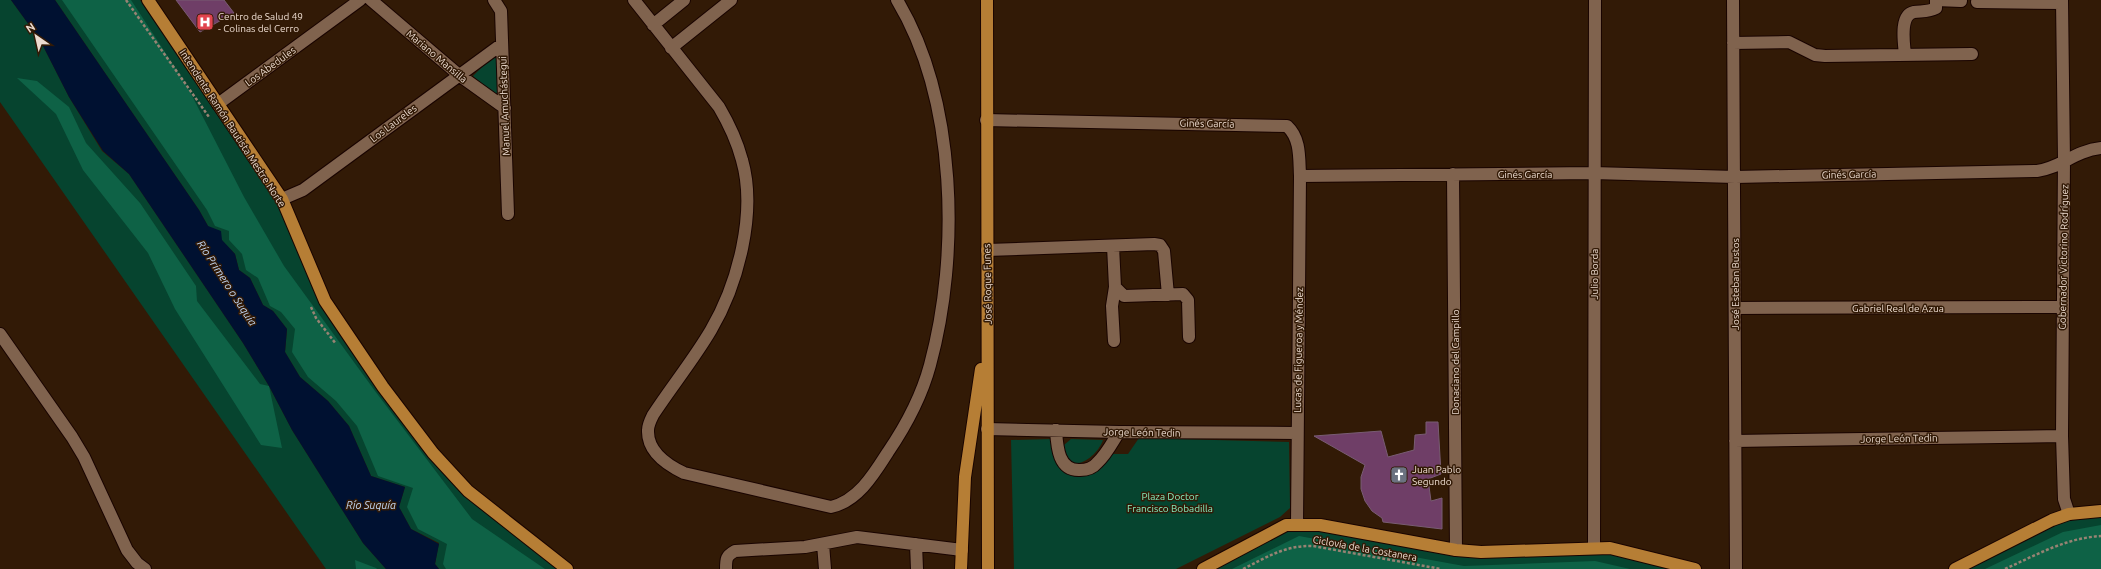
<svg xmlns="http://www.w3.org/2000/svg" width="2101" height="569" font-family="Ubuntu,sans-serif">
<rect width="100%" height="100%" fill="#321a06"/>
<path fill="#06442f" d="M0,0H11L40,40L69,97L102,151L129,174L243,343L269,386L292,430L363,543L386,569H326L0,102Z
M55,0H140L282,199L317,284L453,477L567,569H439L435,564L439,543L411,529L399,507L405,487L371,476L349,426L328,401L300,377L285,352L287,329L273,311L263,305L250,278L239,270L235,254L208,226L199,210Z
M498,51L502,102L473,76Z
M1139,438L1289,442L1290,508L1280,517L1176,569H1014L1011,440L1052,439C1053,454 1052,465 1067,472L1111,454H1128Z
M1071,439L1103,440C1096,460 1065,478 1064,445Z
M2101,511V569H1955L2052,520Z
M1286,525L1456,550L1594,547L1695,569H1203Z"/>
<path fill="#0e6246" d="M62,0H131L187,86L244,197L284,266L375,391L472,519L545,569H446L443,564L447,544L418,529L407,507L413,488L378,476L357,426L336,401L308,377L292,352L295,329L281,312L270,306L258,278L246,270L242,254L229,240V231L215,226L207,210Z
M17,78L37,81L69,107L86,143L140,203L196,286L197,301L260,384L269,386L282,448L261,445L175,309L148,253L83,170L56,114Z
M2101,525V569H1985L2063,532Z
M1299,536L1464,566L1595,561L1630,569H1232Z
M355,560L376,568L377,569H356Z"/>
<path fill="#001131" d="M11,0H55L199,210L208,226L221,231L222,240L235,254L239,270L250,278L263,305L273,311L287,329L285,352L300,377L328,401L349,426L371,476L405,487L399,507L411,529L439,544L435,564L439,569H386L363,543L292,430L269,386L243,343L129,174L103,151L69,97L40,40Z"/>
<path fill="#6f3e67" stroke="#785c72" d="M176,0H224L234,13L200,32Z
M1426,422H1438L1441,474L1428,479L1431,501L1442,498V529L1383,522L1382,518L1372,511L1365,501L1361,489V477L1365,465L1314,436L1381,431L1388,457L1414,450L1415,435L1426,434Z"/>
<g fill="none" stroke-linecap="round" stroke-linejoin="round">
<g stroke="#190400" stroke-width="14">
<path id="minor" d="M371,0L459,75L505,108
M494,0L501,11L508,214
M634,0L719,107C729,124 737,141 742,160C757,212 738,284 711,330C694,359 672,386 653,415C651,419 648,425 648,430C647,452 667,465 684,473L831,507C858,501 874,474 888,452C905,427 922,395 930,365C960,255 957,100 897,0
M1733,0L1736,569
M1936,0L1961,1
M2062,0L2064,160L2062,436L2064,499L2069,514
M1977,2L2062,3
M653,25L684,0
M1733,43L1789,42L1815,55L1825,56L1972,54
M671,48L731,0
M1905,55C1904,43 1899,15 1914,12C1922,11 1929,12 1936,8V0
M218,104L360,0
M986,120L1287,126C1301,139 1299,158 1300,176L1593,173L1735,177L2037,171C2061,168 2074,151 2101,148
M1453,174L1456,550
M282,199L303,190L502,44
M1113,246L1115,287L1112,306L1114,341
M987,250L1154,244L1160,245L1164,251L1168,295
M1115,287L1124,296L1183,294L1188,300L1189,337
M1735,308L2062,307
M0,334L72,437L84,457L127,550L137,563L145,569
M987,429L1119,432L1297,433
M1056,430C1057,446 1058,471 1080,470C1087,470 1093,468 1097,463C1106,455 1112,443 1119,432
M1735,441L2062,436
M1297,524L1300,176
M823,544L825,569
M916,544L917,569
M1594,547L1595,0
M726,569C726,559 726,556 735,551L805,547L857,537L962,550"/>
</g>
<g stroke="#190400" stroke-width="14">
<path id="major" d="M148,0L282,199L325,301L383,387L433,453L468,491L567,569
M987,0L988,569
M961,569L965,477L981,369
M1203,569L1286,525H1320L1456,550L1481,552L1610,548L1695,569
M1955,569L2052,520L2069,514L2101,511"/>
</g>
<path stroke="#978373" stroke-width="2.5" stroke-dasharray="3 2" stroke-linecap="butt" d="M126,0L209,117
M311,307L316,318L336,344
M1243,569C1267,557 1286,545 1313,546L1441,569
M2005,569C2036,555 2066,538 2101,536"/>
<use href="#minor" stroke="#80634e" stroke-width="12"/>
<use href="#major" stroke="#b67e35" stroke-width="12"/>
</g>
<defs>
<g id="hospital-square" transform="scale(0.9)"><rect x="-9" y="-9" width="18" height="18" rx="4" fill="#e0444e" stroke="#321a06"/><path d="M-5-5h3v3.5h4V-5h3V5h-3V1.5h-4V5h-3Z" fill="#fff"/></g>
<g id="church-square" transform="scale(0.9)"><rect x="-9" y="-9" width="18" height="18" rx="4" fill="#6b7280" stroke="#321a06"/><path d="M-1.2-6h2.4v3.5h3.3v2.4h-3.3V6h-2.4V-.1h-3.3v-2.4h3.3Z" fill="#fff"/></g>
</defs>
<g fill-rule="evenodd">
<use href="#hospital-square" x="205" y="22"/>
<use href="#church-square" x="1399" y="475"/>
</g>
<g text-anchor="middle" stroke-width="3" stroke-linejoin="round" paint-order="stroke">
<g font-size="10" fill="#eddcd0" stroke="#321a06" text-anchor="start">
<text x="218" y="20">Centro de Salud 49<tspan x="218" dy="12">- Colinas del Cerro</tspan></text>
<text x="1412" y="473">Juan Pablo<tspan x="1412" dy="12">Segundo</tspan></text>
</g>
<g font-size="10" fill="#eddcd0" stroke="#321a06">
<text transform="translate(437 56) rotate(40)" y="4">Mariano Mansilla</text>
<text transform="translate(270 66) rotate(-36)" y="4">Los Abedules</text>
<text transform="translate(504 106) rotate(-92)" y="4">Manuel Amuchástegui</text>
<text transform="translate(393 123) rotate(-37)" y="4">Los Laureles</text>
<text transform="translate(1207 123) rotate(1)" y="4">Ginés García</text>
<text transform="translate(233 128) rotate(57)" y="4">Intendente Ramón Bautista Mestre Norte</text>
<text x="1525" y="178">Ginés García</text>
<text transform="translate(1849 174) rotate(-1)" y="4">Ginés García</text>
<text transform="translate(2063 257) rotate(-89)" y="4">Gobernador Victorino Rodríguez</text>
<text transform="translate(1594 274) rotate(-90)" y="4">Julio Borda</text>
<text transform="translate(987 284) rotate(-91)" y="4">José Roque Funes</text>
<text transform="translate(1735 284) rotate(-90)" y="4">José Esteban Bustos</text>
<text x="1898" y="312">Gabriel Real de Azua</text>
<text transform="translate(1298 350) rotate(-89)" y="4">Lucas de Figueroa y Méndez</text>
<text transform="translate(1455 362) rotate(-90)" y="4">Donaciano del Campillo</text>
<text transform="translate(1142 432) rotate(1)" y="4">Jorge León Tedin</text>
<text transform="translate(1899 438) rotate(-1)" y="4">Jorge León Tedin</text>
<text transform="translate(1365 548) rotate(10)" y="4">Ciclovía de la Costanera</text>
</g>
<g font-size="10" fill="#85efc1" stroke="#321a06">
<text x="1170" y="500">Plaza Doctor<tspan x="1170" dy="12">Francisco Bobadilla</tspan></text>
</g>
<g font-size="11" font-style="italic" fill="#c0d6f4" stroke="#321a06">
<text transform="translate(227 283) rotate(57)" y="4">Río Primero o Suquía</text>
<text x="371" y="509">Río Suquía</text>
</g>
</g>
<g transform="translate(36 36) rotate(326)" stroke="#321a06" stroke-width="3" paint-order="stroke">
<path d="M0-3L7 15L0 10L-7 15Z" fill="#eddcd0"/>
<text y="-6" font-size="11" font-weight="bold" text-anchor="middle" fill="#eddcd0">N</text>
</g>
</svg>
